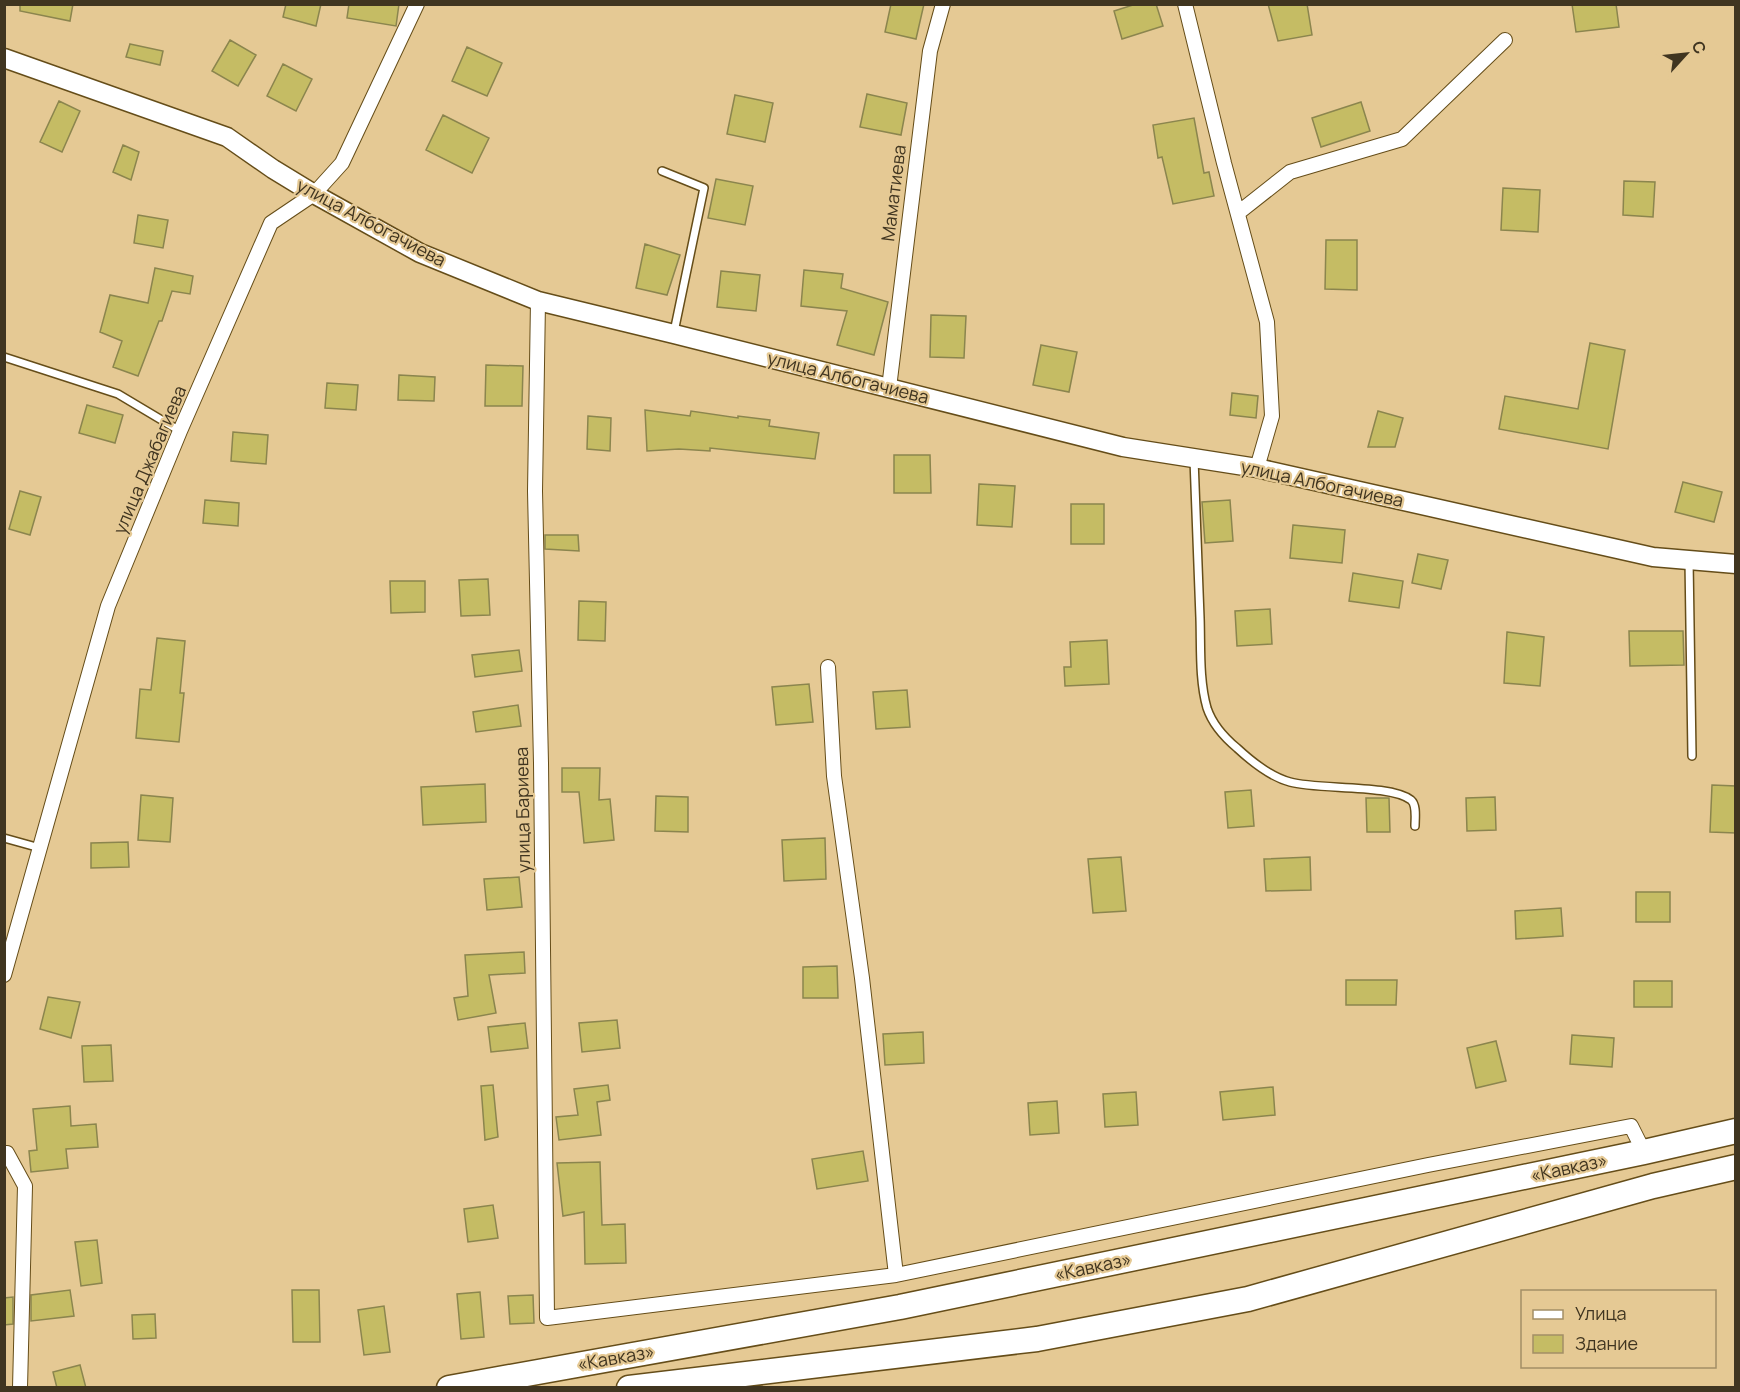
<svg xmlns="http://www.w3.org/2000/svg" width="1740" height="1392" font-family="Manrope,sans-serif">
<rect width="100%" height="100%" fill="#e5c994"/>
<path fill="#c5bc64" stroke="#8b854e" stroke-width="1.5" d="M20,4H73L70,21L20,11Z
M286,4H321L316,26L283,17Z
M349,4H399L396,26L347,18Z
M891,4H924L916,39L885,32Z
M1136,4H1156L1163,26L1122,39L1114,11Z
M1268,4H1307L1312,35L1278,41Z
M1572,4H1616L1619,27L1576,32Z
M230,40L256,55L238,86L212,71Z
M130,44L163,51L160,65L126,57Z
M467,47L502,63L487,96L452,81Z
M283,64L312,79L296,111L267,96Z
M867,94L907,103L901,135L860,127Z
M735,95L773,103L765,142L727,134Z
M59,101L80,111L62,152L40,142Z
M1361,102L1370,131L1321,147L1312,118Z
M443,115L489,138L472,173L426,150Z
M1194,118L1204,173L1209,172L1214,196L1173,204L1162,157L1158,158L1153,125Z
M123,145L139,152L131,180L113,172Z
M716,179L753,186L745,225L708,218Z
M1624,181L1655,182L1653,217L1623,215Z
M1503,188L1540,190L1538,232L1501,230Z
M138,215L168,220L163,248L134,243Z
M1326,240H1357V290L1325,289Z
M645,244L680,255L667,295L636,288Z
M155,268L193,276L190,294L172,291L162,321H159L138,376L113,367L122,341L100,332L110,295L148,303Z
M804,270L843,274L841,288L888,302L874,355L837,345L847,311L801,306Z
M721,271L760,275L756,311L717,307Z
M931,315L966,316L964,358L930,357Z
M1590,343L1625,350L1608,449L1499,429L1505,396L1578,409Z
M1041,345L1077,352L1069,392L1033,385Z
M486,365L523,366L522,406H485Z
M399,375L435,377L434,401L398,400Z
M327,383L358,385L356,410L325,408Z
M1232,393L1258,396L1256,418L1230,415Z
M87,405L123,415L115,443L79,433Z
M645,410L690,416L691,411L738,418V416L770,420L769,426L819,433L815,459L710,448V451L679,449L647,451Z
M1378,411L1403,418L1395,447H1368Z
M588,416L611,418L610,451L587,449Z
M233,432L268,435L266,464L231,461Z
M894,455H930L931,493H894Z
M1683,482L1722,492L1714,522L1675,512Z
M979,484L1015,486L1012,527L977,525Z
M20,491L41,497L30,535L9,529Z
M205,500L239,503L238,526L203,523Z
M1230,500L1233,541L1205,543L1202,502Z
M1071,504H1104V544H1071Z
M1293,525L1345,530L1342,563L1290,558Z
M545,535H578L579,551L545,549Z
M1418,554L1448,560L1441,589L1412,583Z
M1353,573L1403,581L1399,608L1349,601Z
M488,579L490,615L461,616L459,580Z
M390,581H425V612L391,613Z
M579,601L606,602L605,641L578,640Z
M1270,609L1272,644L1237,646L1235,611Z
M1629,631H1683L1684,665L1630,666Z
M1507,632L1544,637L1540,686L1504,683Z
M157,638L185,641L180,693H184L179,742L136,738L140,689L151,690Z
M1107,640L1109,684L1065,686L1064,667H1071L1070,642Z
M519,650L522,671L475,677L472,655Z
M809,684L813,722L776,725L772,687Z
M907,690L910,727L876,729L873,692Z
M518,705L521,726L476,732L473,712Z
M562,768H600L599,800L610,799L614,840L584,843L579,792H562Z
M485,784L486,822L423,825L421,787Z
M1712,785L1736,786V833L1710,832Z
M1251,790L1254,826L1228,828L1225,792Z
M141,795L173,798L170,842L138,840Z
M656,796L688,797V832L655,831Z
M1495,797L1496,830L1467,831L1466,798Z
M1366,798H1389L1390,832H1367Z
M825,838L826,879L784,881L782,840Z
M128,842L129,867L91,868V843Z
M1121,857L1126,911L1093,913L1088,859Z
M1310,857L1311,890L1266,891L1264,859Z
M519,877L522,907L487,910L484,879Z
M1636,892H1670V922H1636Z
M1561,908L1563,936L1516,939L1515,911Z
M524,952L525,973L489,975L496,1013L458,1020L454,998L468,996L465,955Z
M837,966L838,998H803V967Z
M1346,980H1397L1396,1005H1346Z
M1634,981H1672V1007H1634Z
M48,997L80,1002L71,1038L40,1029Z
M617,1020L620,1048L582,1052L579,1023Z
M525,1023L528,1048L491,1052L488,1027Z
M923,1032L924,1063L885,1065L883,1034Z
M1572,1035L1614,1038L1612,1067L1570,1064Z
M1496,1041L1506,1081L1476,1088L1467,1048Z
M111,1045L113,1081L84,1082L82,1046Z
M493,1085L498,1137L485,1140L481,1086Z
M608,1085L610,1100L597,1102L601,1135L559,1140L556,1117L578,1115L574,1089Z
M1273,1087L1275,1115L1223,1120L1220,1092Z
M1136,1092L1138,1125L1105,1127L1103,1094Z
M1057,1101L1059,1133L1030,1135L1028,1103Z
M70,1106L71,1126L96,1124L98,1147L66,1149L68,1168L31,1172L29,1151L37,1150L33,1109Z
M863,1151L868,1181L817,1189L812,1159Z
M600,1162L602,1225L625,1224L626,1263L585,1264L584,1212L563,1216L557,1163Z
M493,1205L498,1238L468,1242L464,1209Z
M97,1240L102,1283L81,1286L75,1242Z
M70,1290L74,1316L31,1321V1295Z
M292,1290H319L320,1342H293Z
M480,1292L484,1337L461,1339L457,1294Z
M533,1295L534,1323L510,1324L508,1296Z
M13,1297V1324L4,1325V1298Z
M384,1306L390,1352L364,1355L358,1310Z
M155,1314L156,1338L133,1339L132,1315Z
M80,1365L86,1388H57L53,1372Z"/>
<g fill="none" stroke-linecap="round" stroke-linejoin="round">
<g stroke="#654d19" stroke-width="10">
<path id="service" d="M662,171L704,188L674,332
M4,357L118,394L180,431
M1194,459C1196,512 1198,565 1200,618C1201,647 1199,680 1207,708C1212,723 1225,738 1237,748C1251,761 1271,777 1290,782C1318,790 1390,784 1411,800C1417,805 1415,818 1415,826
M1689,560L1692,756
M4,838L40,848"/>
</g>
<g stroke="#654d19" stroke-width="16">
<path id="minor" d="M1185,4L1224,163L1267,322L1272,416L1257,468
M1238,213L1290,172L1402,139L1505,40
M538,301L535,491L541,763L547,1318L896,1275L1428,1165L1631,1126L1644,1152
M889,388L930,51L943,4
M828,667L834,776L862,978L896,1275
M4,975L108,606L180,431L271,223L314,194L342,163L417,4
M4,1153H7L25,1186L20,1388"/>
</g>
<g stroke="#654d19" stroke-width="21">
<path id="tertiary" d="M4,58L227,137L273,169L314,194L420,253L538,301L674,334L1123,447L1257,468L1653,557L1736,564"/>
</g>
<g stroke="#654d19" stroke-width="27">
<path id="trunk" d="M449,1388L900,1307L1644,1152L1736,1131
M629,1388L1037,1339L1248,1299L1653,1186L1736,1167"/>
</g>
<use href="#service" stroke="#fff" stroke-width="7"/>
<use href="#minor" stroke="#fff" stroke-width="14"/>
<use href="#tertiary" stroke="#fff" stroke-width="18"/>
<use href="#trunk" stroke="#fff" stroke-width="24"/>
</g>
<g text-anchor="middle" stroke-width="4.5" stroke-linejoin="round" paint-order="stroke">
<g font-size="18" fill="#403520" stroke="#e5c994">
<text transform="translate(894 193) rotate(-83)" y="6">Маматиева</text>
<text transform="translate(371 223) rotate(28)" y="6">улица Албогачиева</text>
<text transform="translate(848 378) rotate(14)" y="6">улица Албогачиева</text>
<text transform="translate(150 460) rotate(-67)" y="6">улица Джабагиева</text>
<text transform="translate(1322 484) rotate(12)" y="6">улица Албогачиева</text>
<text transform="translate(523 810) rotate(-91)" y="6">улица Бариева</text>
<text transform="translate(1569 1168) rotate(-12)" y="6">«Кавказ»</text>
<text transform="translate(1093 1267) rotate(-12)" y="6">«Кавказ»</text>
<text transform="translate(616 1358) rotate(-10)" y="6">«Кавказ»</text>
</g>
</g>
<rect width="1740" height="1392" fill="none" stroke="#403520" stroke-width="12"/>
<rect x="1521" y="1290" width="195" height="78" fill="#e5c994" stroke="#a38e66" stroke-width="1.5"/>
<rect x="1533" y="1310" width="30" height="9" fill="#ffffff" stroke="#a38e66" stroke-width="1.5"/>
<text x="1575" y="1320" font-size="18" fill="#403520">Улица</text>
<rect x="1533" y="1335" width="30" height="18" fill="#c5bc64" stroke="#a38e66" stroke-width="1.5"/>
<text x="1575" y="1350" font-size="18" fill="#403520">Здание</text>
<g transform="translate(1686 54) rotate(63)" stroke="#e5c994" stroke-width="4.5" paint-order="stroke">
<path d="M0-4.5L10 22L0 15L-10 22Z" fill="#403520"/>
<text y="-9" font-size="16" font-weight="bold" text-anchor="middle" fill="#403520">С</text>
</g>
</svg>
